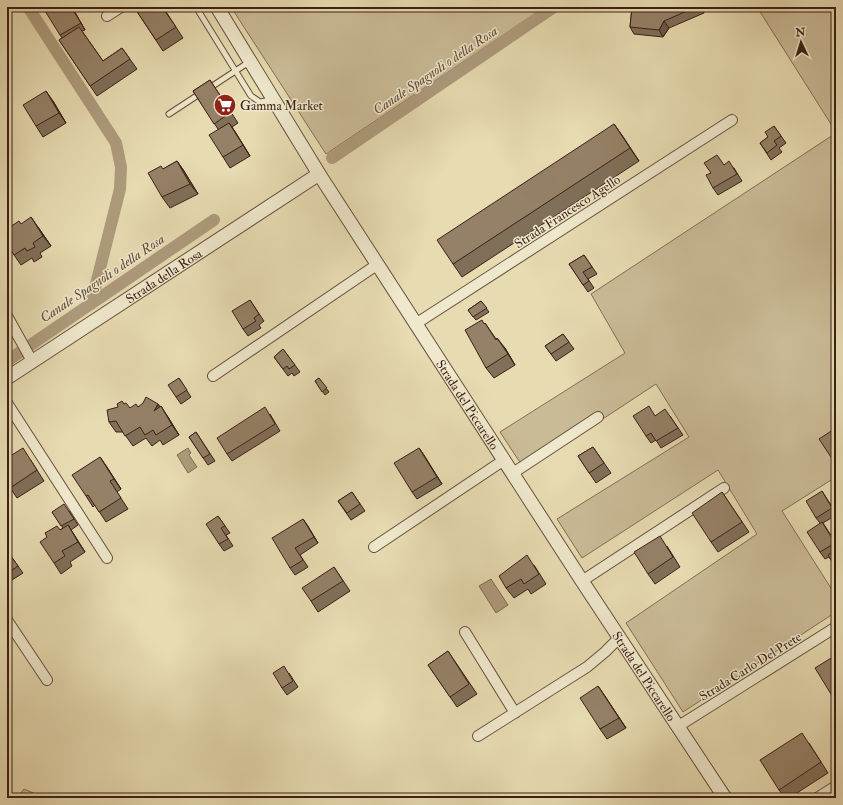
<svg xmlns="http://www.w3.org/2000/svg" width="843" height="805" font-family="'IM FELL Double Pica',serif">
<rect width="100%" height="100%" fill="#e7dbb1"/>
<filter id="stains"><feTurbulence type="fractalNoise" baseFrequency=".005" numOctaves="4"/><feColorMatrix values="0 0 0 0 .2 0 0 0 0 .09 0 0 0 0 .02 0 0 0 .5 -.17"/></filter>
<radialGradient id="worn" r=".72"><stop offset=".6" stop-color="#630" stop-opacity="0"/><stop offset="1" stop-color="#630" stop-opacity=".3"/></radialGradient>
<path fill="#cabb97" stroke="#836e56" d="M231,7H545L326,154Z
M757,7H836V132Z
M836,133V477L782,511L836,596V612L683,712L626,623L757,534L718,470L582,558L557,519L689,437L656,384L525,470L500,432L625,353L591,294Z
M24,789L45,798H17Z"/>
<path fill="#ad9b7c" stroke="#806a53" d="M188,448L191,453L189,455L197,467L188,473L177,455Z
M491,579L508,605L496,613L479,586Z"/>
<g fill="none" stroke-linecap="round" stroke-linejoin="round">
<path stroke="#ad9b7c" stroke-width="12" d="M28,7L116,143L121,167L120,189L91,304
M332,158L554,7
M7,361L214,220"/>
<g stroke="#674f3d" stroke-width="7">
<path id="service" d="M196,7L251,96L260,102L272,100
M208,89L249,62
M169,114L201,93"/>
</g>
<g stroke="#674f3d" stroke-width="12">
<path id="minor" d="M107,16L121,7
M7,316L32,361
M417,323L732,120
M213,376L378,264
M7,403L107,558
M513,473L598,417
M374,547L504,460
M582,581L724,488
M7,620L47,680
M465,632L515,713
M677,727L836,627
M478,736L587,667L605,652L619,638
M817,798L836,786"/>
</g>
<g stroke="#674f3d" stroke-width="15">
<g id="tertiary">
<path id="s1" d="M217,7L319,174L582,581L725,798"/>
<path id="s2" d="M7,378L319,174"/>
</g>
</g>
<use href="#service" stroke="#efe8cc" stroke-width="5"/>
<use href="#minor" stroke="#efe8cc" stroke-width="10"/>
<use href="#tertiary" stroke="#efe8cc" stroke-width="13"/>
</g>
<path fill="#806f59" stroke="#3c2016" d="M51,7H72L85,30L82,31L103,61L122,48L137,69L97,96L59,40L62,38L60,35Z
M134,7H163L183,38L163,51Z
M632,7H701L704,13L669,28L663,37L634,34L630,27Z
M210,80L238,123L232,127L250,156L230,168L223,157L218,129L193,91Z
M53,101L66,123L43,137L36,126Z
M614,124L639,161L462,277L453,264Z
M774,126L786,143L779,148L782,152L771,160L760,143L768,137Z
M177,161L184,171L198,194L170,208L162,197L163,169Z
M724,165L734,168L742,181L718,195L713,188Z
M21,224L38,227L51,246L40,253L42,257L34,262L32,258L21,265L14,255Z
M584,255L597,274L588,279L594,288L588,292L569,264Z
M250,300L264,321L259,325L261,328L248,336L243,329Z
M481,301L489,312L476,320L468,310Z
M485,323L496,339L505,348L515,365L494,378L486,368L484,324Z
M563,334L574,349L556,361L545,346Z
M283,349L300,372L294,376L292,373L288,376L274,357Z
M179,378L191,397L181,404L176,397Z
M319,378L329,392L325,395L315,381Z
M124,404L130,408L158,404L168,417L179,435L163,445L160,440L152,446L146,438L133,446L123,432H116L109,422Z
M270,414L280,431L232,461L227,454Z
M655,416H670L683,435L661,448L656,440L651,443L646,436Z
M196,432L215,461L208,465L189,437Z
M593,447L611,473L596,483L578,456Z
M419,448L442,484L417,499L412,492Z
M100,457L121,489L117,492L128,509L106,522L95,505L93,507L86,496Z
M30,459L44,481L17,498L7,483Z
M822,491L836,513V515L823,523L836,543V568L829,557L825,559L820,552V523L816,518Z
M352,492L365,511L351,520L338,501Z
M722,492L749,532L718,552L711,542Z
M69,511L78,525L71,530L85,552L70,562L72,566L61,574L54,563L60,530L63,528L52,512Z
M218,516L230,533L226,535L233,546L224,551L219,544Z
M303,519L318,543L300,555L308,567L295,575L290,568Z
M667,546L680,567L655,584L648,574Z
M8,552L23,573L12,580L7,573Z
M534,565L546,584L531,594L528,589L514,598L506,588Z
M334,567L350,591L318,612L311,601Z
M448,651L477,694L457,707L428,665Z
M289,673L298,687L287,695L282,688Z
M598,686L626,728L607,739L600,729Z
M809,743L828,773L789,798H785L779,790Z"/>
<path fill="#685a48" stroke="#3c2016" d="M71,7H72L85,30L81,23Z
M699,7H701L704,13Z
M664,21L669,28L663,37L659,30Z
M46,91L53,101L66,123L59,113Z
M229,123L236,133L250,156Z
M614,124L624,138L639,161L630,148Z
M177,161L184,171L198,194L190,184Z
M31,217L38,227L51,246L43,236Z
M497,338L505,348L515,365L508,354Z
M158,404L165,414L154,411Z
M161,406L168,417L179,435L172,425Z
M419,448L424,455L442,484L437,477Z
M100,457L107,467L121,489L114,479Z
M303,519L308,526L318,543L314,537Z
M68,525L75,536L85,552L78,542Z
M598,686L605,696L626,728L619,718Z"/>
<path fill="#958167" stroke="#3c2016" d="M51,7H71L81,23L60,35L45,11Z
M134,7H162L176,27L156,40Z
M632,7H696L664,21L659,30L630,27Z
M79,27L103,61L122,48L130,59L90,86L59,40Z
M210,80L231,112L214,124L193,91Z
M46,91L59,113L36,126L23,105Z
M229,123L243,145L223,157L209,135Z
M614,124L630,148L453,264L437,240Z
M774,126L781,136L774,141L777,145L767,153L760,143L768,137L765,132Z
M717,155L724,165L729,161L737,174L713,188L706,175L711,173L704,163Z
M177,161L190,184L162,197L148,173L161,166L163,169Z
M31,217L43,236L33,243L35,247L27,251L25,248L14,255L7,244V232L12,229L10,227L19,221L21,224Z
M584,255L592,267L583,272L589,281L583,285L569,264Z
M250,300L259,314L254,318L256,321L243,329L232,311Z
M481,301L487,308L473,317L468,310Z
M482,320L484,324L485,323L496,340L497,338L508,354L486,368L465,330Z
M563,334L569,342L551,354L545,346Z
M283,349L295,365L289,369L287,366L283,369L274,357Z
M179,378L187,390L176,397L168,385Z
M319,378L327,388L322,392L315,381Z
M146,397L158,404L154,411L161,406L172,425L156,435L153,430L145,435L140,427L125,436L116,421L109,422L107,410L118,407L117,404L122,401L124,404L126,403L130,408L136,404L138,407L143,403Z
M649,406L655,416L665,409L678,428L656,441L651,433L646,436L633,416Z
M265,407L275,424L227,454L217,438Z
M836,428V462L835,463L819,439Z
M196,432L210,454L203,458L189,437Z
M593,447L604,463L589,473L578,456Z
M23,448L37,470L10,488L7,483V458Z
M419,448L437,477L412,492L394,463Z
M100,457L114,479L110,481L121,498L99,512L88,495L86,496L72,475Z
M822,491L832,508L816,518L806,501Z
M352,492L360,504L347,513L338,501Z
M722,492L742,522L711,542L692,513Z
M64,504L74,519L61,526L52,512Z
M218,516L225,526L221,528L228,539L219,544L206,524Z
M303,519L314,537L295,548L303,560L290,568L272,538Z
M822,522L835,543L820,552L807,532Z
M68,525L78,542L62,551L65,556L54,563L40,542L47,537L45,533L57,526L60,530Z
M660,536L673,557L648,574L634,552Z
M836,550V568L828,555Z
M7,552H8L18,566L8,573H7Z
M527,555L539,574L524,584L521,579L506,588L499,576Z
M334,567L343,581L311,601L302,588Z
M448,651L469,684L450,697L428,665Z
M836,655V698L834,699L815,668Z
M284,666L293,681L282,688L273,673Z
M598,686L619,718L600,729L580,698Z
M802,733L821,762L779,790L760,760Z"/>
<defs>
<g id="supermarket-disc" transform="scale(1.15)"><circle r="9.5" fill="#8f2418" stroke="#efe8cc"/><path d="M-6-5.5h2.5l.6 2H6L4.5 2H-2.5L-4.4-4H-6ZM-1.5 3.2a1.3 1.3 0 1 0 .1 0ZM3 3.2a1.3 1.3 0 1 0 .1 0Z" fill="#fff"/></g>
</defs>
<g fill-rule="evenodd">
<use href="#supermarket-disc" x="225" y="105"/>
</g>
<g text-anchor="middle" stroke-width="3" stroke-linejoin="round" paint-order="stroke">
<g font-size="13" fill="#3c2016" stroke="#efe8cc" text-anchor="start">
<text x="240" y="110">Gamma Market</text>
</g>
<g font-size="13" fill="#3c2016" stroke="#efe8cc">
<text transform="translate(567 211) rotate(-33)" y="5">Strada Francesco Agello</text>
<text dy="5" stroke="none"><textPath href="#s2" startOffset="187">Strada della Rosa</textPath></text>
<text dy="5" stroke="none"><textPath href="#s1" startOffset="470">Strada del Piccarello</textPath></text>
<text transform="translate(750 666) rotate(-32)" y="5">Strada Carlo Del Prete</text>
<text dy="5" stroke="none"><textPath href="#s1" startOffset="794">Strada del Piccarello</textPath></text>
</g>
<g font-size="14" font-style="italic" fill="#644b3a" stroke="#efe8cc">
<text transform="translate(435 70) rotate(-34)" y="5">Canale Spagnoli o della Rosa</text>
<text transform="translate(102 278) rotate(-34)" y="5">Canale Spagnoli o della Rosa</text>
</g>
</g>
<rect width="843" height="805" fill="none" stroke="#e7dbb1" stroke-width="24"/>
<rect x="8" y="8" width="827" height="789" fill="none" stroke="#3c2016" stroke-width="2"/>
<rect x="12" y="12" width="819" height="781" fill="none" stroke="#3c2016"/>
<g transform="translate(801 42) rotate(356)" stroke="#efe8cc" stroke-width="3" paint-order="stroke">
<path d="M0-3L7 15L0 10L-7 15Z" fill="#3c2016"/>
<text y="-6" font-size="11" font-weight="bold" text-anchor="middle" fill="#3c2016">N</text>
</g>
<rect width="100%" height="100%" filter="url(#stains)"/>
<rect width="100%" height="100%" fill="url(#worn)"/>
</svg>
